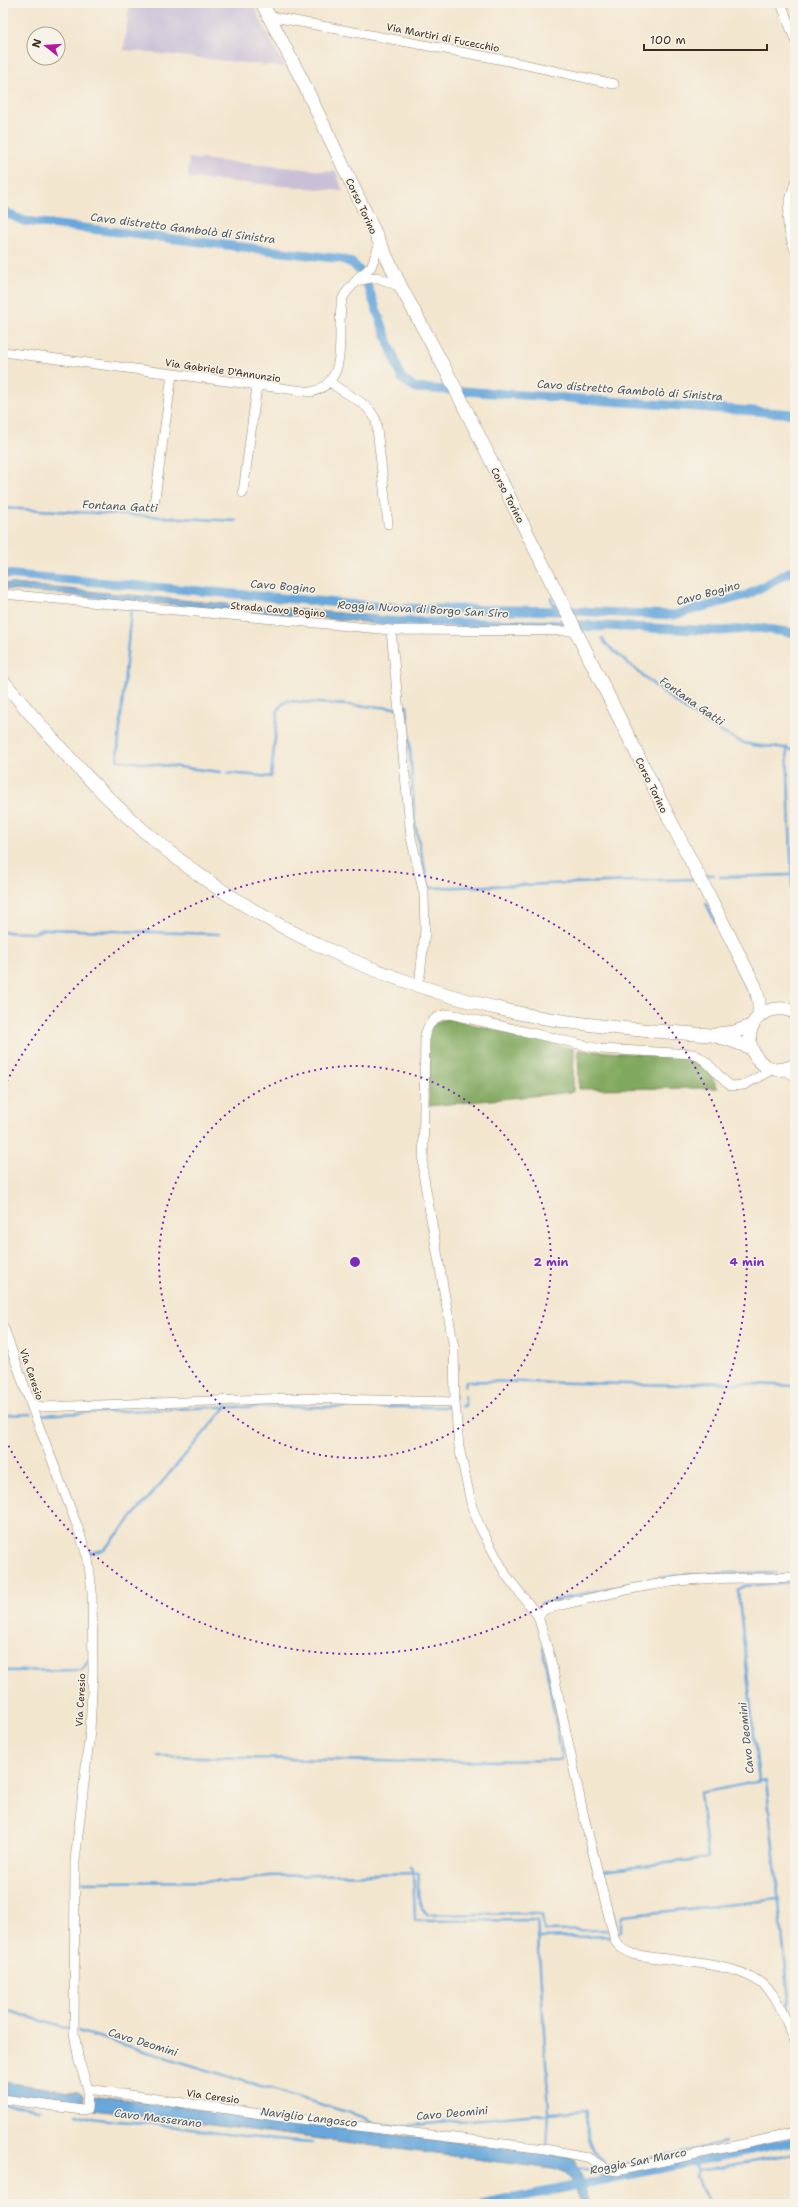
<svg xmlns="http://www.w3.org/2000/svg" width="798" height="2207" font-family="'Shantell Sans',sans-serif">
<rect width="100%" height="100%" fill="#f7f3e8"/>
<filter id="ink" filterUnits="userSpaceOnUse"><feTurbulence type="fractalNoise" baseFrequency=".025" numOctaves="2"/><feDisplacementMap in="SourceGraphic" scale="8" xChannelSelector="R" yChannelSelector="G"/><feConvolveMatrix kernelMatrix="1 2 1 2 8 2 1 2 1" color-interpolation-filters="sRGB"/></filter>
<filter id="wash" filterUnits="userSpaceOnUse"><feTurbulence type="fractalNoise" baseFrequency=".012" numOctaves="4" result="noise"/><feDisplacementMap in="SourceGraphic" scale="16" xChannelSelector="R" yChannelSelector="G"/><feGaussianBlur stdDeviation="0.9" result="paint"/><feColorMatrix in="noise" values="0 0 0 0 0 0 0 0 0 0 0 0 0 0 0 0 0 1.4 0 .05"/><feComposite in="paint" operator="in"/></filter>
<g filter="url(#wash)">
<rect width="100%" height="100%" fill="#f3e6cf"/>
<path fill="#c9bfd7" d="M110,3H252L284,67L124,50L129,6Z
M189,158L336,172L343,191L188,178Z"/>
<path fill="#81a85e" stroke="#5e693e" d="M447,1018L574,1049L573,1092L429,1106L428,1037L433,1024Z
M578,1050L686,1057L708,1071L718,1088L579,1089Z"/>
<path fill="#68a7db" stroke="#52687c" d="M3,583L202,602L387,617L386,624L3,589Z
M3,2082L78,2092L84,2096L83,2103L76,2105L3,2096Z
M99,2096L544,2153L575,2159L590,2204H582L572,2181L566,2174L553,2169L95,2110L90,2104L91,2097Z"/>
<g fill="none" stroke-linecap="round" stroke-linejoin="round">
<path stroke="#68a7db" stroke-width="2.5" d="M3,508L236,521
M551,598L553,605H557
M131,610L117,760L221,772
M582,630H602
M602,638L606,644C645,678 691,719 739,741C759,750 777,743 795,751
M402,708L407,706L415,824L429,888L694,879
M787,747L795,965
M228,773L271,777L278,709L286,701L397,708
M705,875H714
M720,877L790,875
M706,903L752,998
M3,932L34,933L43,929L219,934
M465,1387L466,1381L682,1385L707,1382L795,1386
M461,1406H465V1396
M3,1415L31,1414
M37,1415L216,1407H449
M88,1553L104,1550L227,1406
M541,1604C589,1593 636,1580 684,1575C715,1571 745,1574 776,1573
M3,1671L82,1670L89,1660
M158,1756L424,1762L558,1760L561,1759V1751L543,1648
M759,1781L738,1590L744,1586L795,1582
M410,1867L413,1870L415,1919L417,1921L537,1920L549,2111L547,2147
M78,1882L241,1881L268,1876L419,1873C418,1888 415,1906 429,1915L535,1913L542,1915L544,1929L547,1931L608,1930
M615,1929L616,1926L603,1871L708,1858L700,1793L766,1780L789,1999L788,2009L795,2029
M616,1935L621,1931V1918L623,1916L779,1899
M539,1938L610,1936
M3,2009L71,2030
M78,2031L363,2117L378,2124L402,2126L587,2110C585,2134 586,2146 605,2163
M3,2104L40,2109
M77,2114C101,2122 129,2121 155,2124C208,2131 259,2140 312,2143
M765,2135L795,2128
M694,2163L699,2171L795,2153
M613,2166L725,2143
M575,2170C588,2167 600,2171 609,2179
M699,2171L697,2178L709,2204"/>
<path stroke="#68a7db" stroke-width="9" d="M3,209L10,215L24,221L342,259L352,263L359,270
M367,284L402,379L416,388L449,390
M464,391L795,414
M3,574L396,608L561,611
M572,611L674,615L747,595L795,569
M375,621L579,625L722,631L758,628L795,633
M485,2204L795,2141"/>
</g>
</g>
<g filter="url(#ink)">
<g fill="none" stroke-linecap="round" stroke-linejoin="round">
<g stroke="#978876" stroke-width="10">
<path id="street" d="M781,3L795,40
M268,16L504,60L614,84
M795,183C786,211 784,222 795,250
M356,281L377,277L401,287
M3,352L312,392C352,380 335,333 342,300L345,294L360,276L371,267L380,243
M330,382C348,397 365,399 376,420L388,524
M243,493L257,386
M154,505L172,375
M3,594L391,630L576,631
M391,630L411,837L424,894L425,931L420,976
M783,1069L795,1076
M3,1326L34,1413L78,1528L88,1559L92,1591L93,1671L90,1731L75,1861L74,2033L79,2061L88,2089
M30,1403L42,1407L294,1398L455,1402
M795,1577C760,1579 724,1577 689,1580C645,1584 601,1596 558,1606L545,1609L538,1616L551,1661L584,1817L615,1941L620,1947L632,1954C673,1963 749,1959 774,1996C783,2010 788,2027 795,2041
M538,1616L506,1575L480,1527L472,1507L459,1447L455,1402L454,1348L423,1173L425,1034C430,1021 436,1015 450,1014L600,1049L694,1054C710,1061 717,1077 731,1086L744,1085L773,1069
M3,2099L82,2110L87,2109L88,2089L275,2116L545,2149L587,2157L607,2169L617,2171L795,2133"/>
</g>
<g stroke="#978876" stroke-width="14">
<path id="secondary" d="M262,3L302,80L401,287L450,378L665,810L755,986L759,1001V1017
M3,681C48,735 91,785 144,831C251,925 389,987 528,1015C589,1027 651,1031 712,1035L730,1040L751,1048
M795,1013C787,1008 777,1008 768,1011C730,1027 757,1086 795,1065
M718,1034L735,1032L753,1025"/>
</g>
<use href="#street" stroke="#fff" stroke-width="9"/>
<use href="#secondary" stroke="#fff" stroke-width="13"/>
</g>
</g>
<g fill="none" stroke="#7b2cbf" stroke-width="2" stroke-dasharray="2 4">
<circle cx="355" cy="1262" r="196"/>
<path d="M4 1087A392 392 0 1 1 4 1437"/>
</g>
<g text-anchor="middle" stroke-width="3" stroke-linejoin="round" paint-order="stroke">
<g font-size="10" fill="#3b2a1e" stroke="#f7f3e8">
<text transform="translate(443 37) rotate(11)" y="4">Via Martiri di Fucecchio</text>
<text transform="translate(362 206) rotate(65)" y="4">Corso Torino</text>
<text transform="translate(223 370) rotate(8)" y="4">Via Gabriele D'Annunzio</text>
<text transform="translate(508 495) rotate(63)" y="4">Corso Torino</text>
<text transform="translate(278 609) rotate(5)" y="4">Strada Cavo Bogino</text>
<text transform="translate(652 785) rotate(64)" y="4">Corso Torino</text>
<text transform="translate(32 1374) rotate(71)" y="4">Via Ceresio</text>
<text transform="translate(80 1700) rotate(-87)" y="4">Via Ceresio</text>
<text transform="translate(213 2096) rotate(8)" y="4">Via Ceresio</text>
</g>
<g font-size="11" font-style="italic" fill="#4b5660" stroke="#f7f3e8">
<text transform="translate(183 228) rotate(7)" y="4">Cavo distretto Gambolò di Sinistra</text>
<text transform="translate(630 390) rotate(4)" y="4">Cavo distretto Gambolò di Sinistra</text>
<text transform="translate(120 506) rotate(3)" y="4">Fontana Gatti</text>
<text transform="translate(283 586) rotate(5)" y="4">Cavo Bogino</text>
<text transform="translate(708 593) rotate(-15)" y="4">Cavo Bogino</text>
<text transform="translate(423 609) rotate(3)" y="4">Roggia Nuova di Borgo San Siro</text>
<text transform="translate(692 701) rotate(35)" y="4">Fontana Gatti</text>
<text transform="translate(746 1738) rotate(-96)" y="4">Cavo Deomini</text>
<text transform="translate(143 2042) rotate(17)" y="4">Cavo Deomini</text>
<text transform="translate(452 2113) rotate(-5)" y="4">Cavo Deomini</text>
<text transform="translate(309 2117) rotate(7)" y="4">Naviglio Langosco</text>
<text transform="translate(158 2118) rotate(7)" y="4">Cavo Masserano</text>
<text transform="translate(638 2161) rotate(-11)" y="4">Roggia San Marco</text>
</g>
</g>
<circle cx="355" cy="1262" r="6" fill="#7b2cbf" stroke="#f7f3e8" stroke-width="2"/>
<g font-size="12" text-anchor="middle" font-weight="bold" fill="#7b2cbf" stroke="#f7f3e8" stroke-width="3" stroke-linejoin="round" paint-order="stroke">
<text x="551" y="1266">2 min</text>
<text x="747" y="1266">4 min</text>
</g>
<rect width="798" height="2207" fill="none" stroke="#f7f3e8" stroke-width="16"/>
<g transform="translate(46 46) rotate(287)"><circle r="19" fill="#f7f3e8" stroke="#aca397"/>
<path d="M0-3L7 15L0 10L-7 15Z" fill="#b5179e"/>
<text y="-6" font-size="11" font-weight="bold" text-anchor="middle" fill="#3b2a1e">N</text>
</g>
<path d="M644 44v6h123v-6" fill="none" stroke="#3b2a1e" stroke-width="2"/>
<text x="650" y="44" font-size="12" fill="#3b2a1e" stroke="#f7f3e8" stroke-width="3" paint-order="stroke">100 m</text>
</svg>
